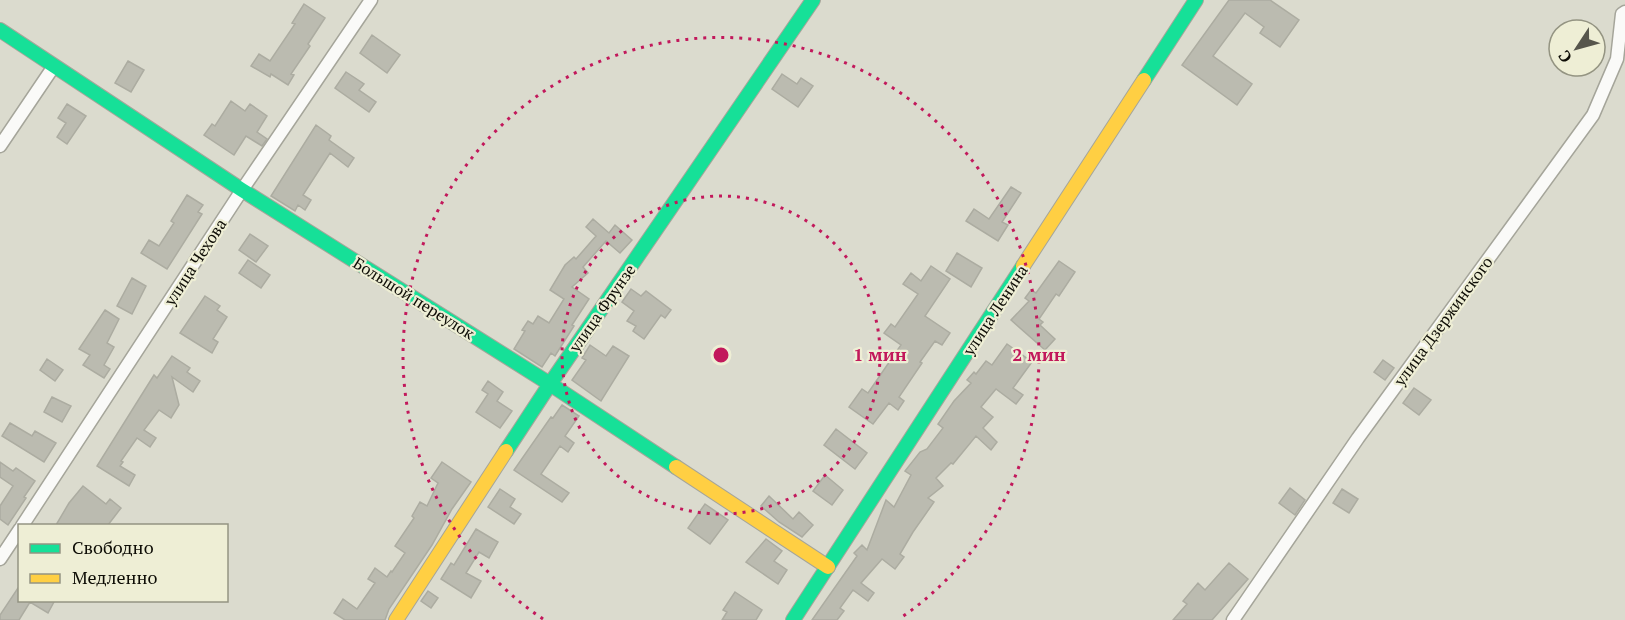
<svg xmlns="http://www.w3.org/2000/svg" width="1625" height="620" font-family="'PT Serif',serif">
<rect width="100%" height="100%" fill="#dbdbce"/>
<path fill="#bbbbb0" stroke="#acaca1" stroke-width="1.5" d="M1229,0H1270L1299,20L1280,47L1260,33L1264,27L1245,13L1213,56L1252,84L1237,105L1182,65Z
M304,4L325,18L308,44L310,46L291,74L294,75L288,85L271,74L270,77L251,66L259,54L270,61L295,24L292,23Z
M372,35L400,55L387,73L360,53Z
M128,61L144,70L131,92L115,83Z
M346,72L364,84L359,90L376,102L369,112L335,88Z
M782,74L797,84L801,78L813,86L798,107L772,89Z
M231,101L245,111L250,104L267,116L257,132L267,139L262,146L246,136L234,155L204,135L212,124L215,126Z
M67,104L86,116L67,144L57,137L66,123L58,118Z
M316,125L331,136L329,140L354,158L348,167L330,153L303,195L311,200L305,210L298,205L295,211L271,196Z
M1011,187L1021,193L1002,222L1008,225L998,241L966,221L974,209L989,219Z
M187,195L203,205L198,212L202,214L167,269L141,253L149,240L159,246L174,223L171,221Z
M593,219L609,233L615,225L632,240L620,253L606,241L583,267L588,273L572,287L589,299L572,325L574,326L555,356L551,353L542,367L514,349L525,331L522,330L528,321L533,324L538,316L549,323L564,299L550,290L565,265L574,257L576,259L596,236L586,227Z
M250,234L268,246L256,262L239,250Z
M957,253L982,268L971,287L946,271Z
M248,260L270,275L261,288L239,273Z
M1059,261L1075,272L1059,296L1056,294L1039,319L1043,322L1040,325L1055,339L1045,350L1011,320L1029,301L1025,298L1031,290L1036,293Z
M931,266L950,279L925,316L950,333L942,345L935,341L920,362L922,363L899,397L904,401L898,410L889,403L873,424L849,407L862,389L868,393L901,345L884,333L891,324L895,327L918,294L903,284L911,273L921,281Z
M132,278L146,286L132,314L117,306Z
M631,289L641,296L646,291L671,310L665,318L661,315L644,339L633,331L636,326L627,321L634,311L622,302Z
M205,296L220,306L217,310L227,317L213,339L218,342L212,353L180,333Z
M105,310L119,319L107,343L114,347L104,365L110,369L104,378L83,365L90,355L79,349Z
M1007,344L1032,362L1013,388L1023,395L1016,404L996,389L981,407L993,417L983,428L997,442L991,450L976,436L953,464L951,463L936,478L943,486L928,498L934,502L913,532L900,554L904,557L895,569L882,559L861,583L874,593L868,601L853,590L840,608L844,611L837,620H812L857,556L854,553L862,545L867,550L886,500L894,507L911,475L905,471L920,452L927,449L943,428L938,424L954,401L971,383L967,380L974,372L976,374L986,361L992,365Z
M590,345L606,356L613,346L629,356L601,401L572,380L586,360L582,358Z
M172,356L190,368L187,372L200,381L193,392L172,377L179,405L171,418L159,410L144,430L156,438L150,447L137,438L121,461L123,462L120,466L135,475L129,486L97,466L154,375L157,378Z
M47,359L63,370L55,381L40,370Z
M1383,360L1394,368L1385,380L1374,372Z
M488,381L503,392L497,401L512,411L500,428L476,412L488,394L482,390Z
M1414,388L1431,400L1419,415L1403,403Z
M52,397L71,406L62,422L44,412Z
M562,405L579,416L565,436L574,443L568,452L560,446L541,474L569,493L562,502L514,470L551,417L553,418Z
M10,423L32,436L35,431L56,443L44,462L2,436Z
M836,429L867,453L855,469L824,445Z
M0,462L13,471L16,468L35,481L24,497L26,498L8,525L0,519V506L13,486L0,477Z
M442,462L471,482L452,509L432,545L389,609L385,620H345L334,613L343,599L357,609L375,583L368,579L375,568L387,577L391,571L392,572L405,553L395,546L414,518L412,516L420,502L427,506L438,483L431,478Z
M825,475L843,490L832,505L813,491Z
M83,486L106,504L110,499L121,508L108,525H56L69,503Z
M1290,488L1305,500L1295,515L1279,503Z
M500,489L515,499L510,507L521,514L514,524L488,507Z
M1342,489L1358,499L1349,513L1333,503Z
M769,496L793,519L799,512L813,525L802,537L779,522L761,506Z
M705,504L728,520L710,544L688,528Z
M476,529L498,542L489,558L479,552L466,573L481,581L471,598L441,579L451,563L454,565Z
M766,539L782,551L774,561L787,570L778,584L746,562Z
M1229,563L1248,579L1212,620H1173L1187,604L1183,601L1198,583L1205,590Z
M20,585V600H55L48,613L30,602L19,620H0V615Z
M428,591L438,598L431,608L421,601Z
M735,592L762,610L756,620H722L727,612L723,610Z"/>
<g fill="none" stroke-linecap="round" stroke-linejoin="round">
<g stroke="#a5a59a" stroke-width="15">
<path id="street" d="M0,146L54,66
M22,526L242,190L371,0
M0,559L20,529
M1233,620L1358,438L1593,115L1617,59L1622,14L1625,12"/>
</g>
<g stroke="#a5a59a" stroke-width="16">
<path id="fast" d="M0,30L242,190L550,384L676,467
M1144,80L1196,0
M506,451L550,384L813,0
M793,620L1023,266"/>
</g>
<g stroke="#a5a59a" stroke-width="16">
<path id="slow" d="M1023,266L1144,80
M676,467L828,567
M396,620L506,451"/>
</g>
<use href="#street" stroke="#fafaf8" stroke-width="12"/>
<use href="#fast" stroke="#16e098" stroke-width="14"/>
<use href="#slow" stroke="#ffcf43" stroke-width="14"/>
</g>
<g fill="none" stroke="#c2185b" stroke-width="3" stroke-dasharray="3 6">
<circle cx="721" cy="355" r="159"/>
<path d="M543 619A318 318 0 1 1 899 619"/>
</g>
<g text-anchor="middle" stroke-width="4.5" stroke-linejoin="round" paint-order="stroke">
<g font-size="16" fill="#0e0d06" stroke="#eeeed5">
<text transform="translate(195 262) rotate(-57)" y="6">улица Чехова</text>
<text transform="translate(414 298) rotate(32)" y="6">Большой переулок</text>
<text transform="translate(602 308) rotate(-55)" y="6">улица Фрунзе</text>
<text transform="translate(995 310) rotate(-57)" y="6">улица Ленина</text>
<text transform="translate(1443 321) rotate(-54)" y="6">улица Дзержинского</text>
</g>
</g>
<circle cx="721" cy="355" r="9" fill="#c2185b" stroke="#eeeed5" stroke-width="3"/>
<g font-size="18" text-anchor="middle" font-weight="bold" fill="#c2185b" stroke="#eeeed5" stroke-width="4.5" stroke-linejoin="round" paint-order="stroke">
<text x="880" y="361">1 мин</text>
<text x="1039" y="361">2 мин</text>
</g>
<rect x="18" y="524" width="210" height="78" fill="#eeeed5" stroke="#949482" stroke-width="1.5"/>
<rect x="30" y="544" width="30" height="9" fill="#16e098" stroke="#949482" stroke-width="1.5"/>
<text x="72" y="554" font-size="18" fill="#0e0d06">Свободно</text>
<rect x="30" y="574" width="30" height="9" fill="#ffcf43" stroke="#949482" stroke-width="1.5"/>
<text x="72" y="584" font-size="18" fill="#0e0d06">Медленно</text>
<g transform="translate(1577 48) rotate(234)"><circle r="28" fill="#eeeed5" stroke="#949482" stroke-width="1.5"/>
<path d="M0-4.5L10 22L0 15L-10 22Z" fill="#56554c"/>
<text y="-9" font-size="16" font-weight="bold" text-anchor="middle" fill="#0e0d06">С</text>
</g>
</svg>
